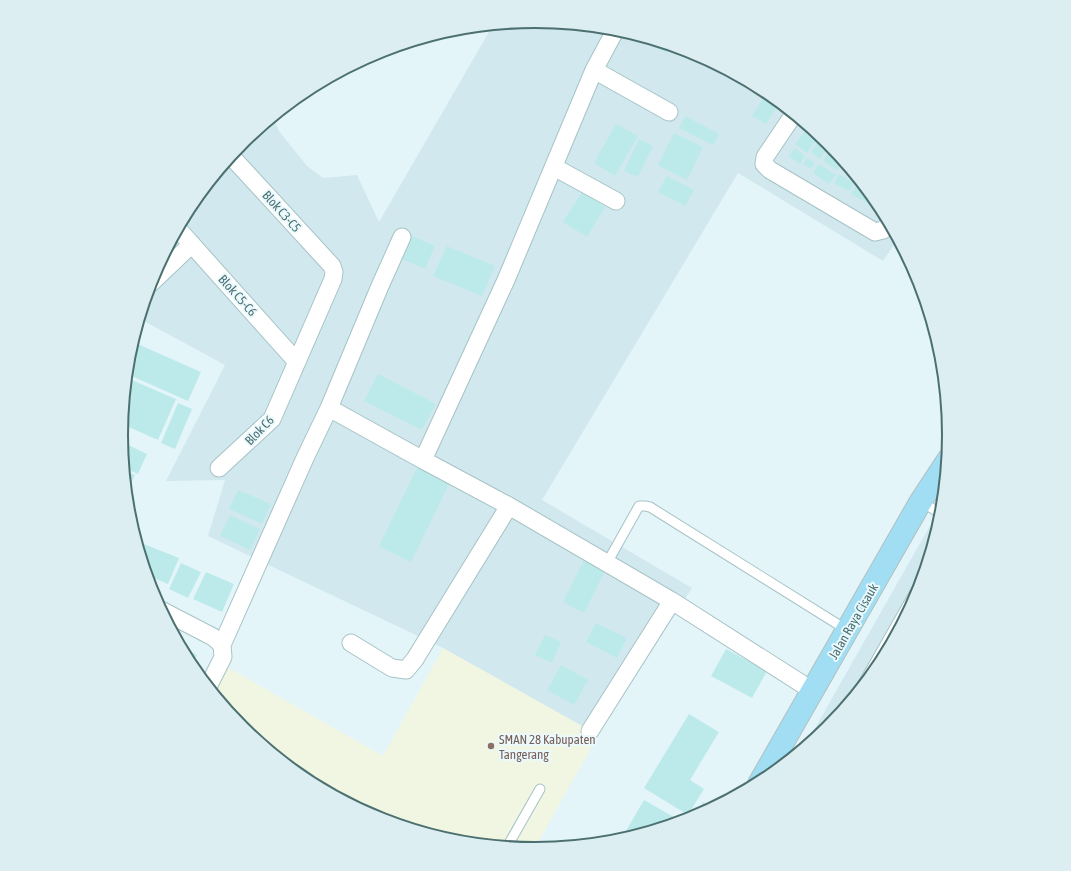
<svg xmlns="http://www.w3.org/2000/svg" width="1071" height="871" font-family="'Asap Condensed',sans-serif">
<rect width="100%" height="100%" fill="#e4f5fa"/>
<path fill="#d1e8ee" d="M536,21L617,29L694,53L766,91L829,143L880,205L898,239L883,261L738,173L542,500L692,588L598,735L443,648L208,536L225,480L166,481L225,365L140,319L153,277L191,205L243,142L273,117L279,131L307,166L323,178L357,175L379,222L493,25Z
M944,501L942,517L918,594L880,666L828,729L802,751Z"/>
<path fill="#f0f6e1" d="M443,648L598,735L534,850L454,842L377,818L305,780L242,728L213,693L227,667L383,756Z"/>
<path fill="#bceaea" d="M648,39L670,45L666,53L646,43Z
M766,93L780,102L766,124L752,116Z
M685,116L719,134L713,145L679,128Z
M616,124L638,136L615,176L594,163Z
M807,124L818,134L817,135L806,126Z
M805,131L817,139L807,153L795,144Z
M674,133L703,147L687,180L658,165Z
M639,139L653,146L638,177L624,171Z
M819,141L828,148L820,159L811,152Z
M795,148L805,156L800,164L789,156Z
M831,148L836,151L844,161L837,170L823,161Z
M807,158L815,163L811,169L803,164Z
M845,163L854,174L852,177L841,169Z
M819,164L836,175L829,184L813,173Z
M839,174L854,183L849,191L834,183Z
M667,176L694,190L685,206L658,192Z
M856,185L868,191L873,197L869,204L851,194Z
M582,192L605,207L587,237L563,222Z
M407,234L435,246L425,269L398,257Z
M447,246L495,266L482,296L433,276Z
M133,342L201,372L188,401L127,374L129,354Z
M378,374L436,404L422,430L364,401Z
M127,378L176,399L158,440L122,424Z
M178,403L192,409L175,449L161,443Z
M122,442L147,454L138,474L124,468Z
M417,468L449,484L411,562L379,546Z
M124,470L135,475L128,490L126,489Z
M238,490L271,504L262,524L229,509Z
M230,515L260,529L250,550L220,536Z
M144,544L179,558L168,584L147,575L140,554Z
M585,558L606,569L584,613L563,602Z
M181,563L201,572L188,598L169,589Z
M206,572L234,584L222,612L193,599Z
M596,623L627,638L617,658L586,642Z
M545,635L561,642L552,663L535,655Z
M180,646L197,655L191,666Z
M726,649L767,671L752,698L711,676Z
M561,665L588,680L574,705L547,690Z
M689,714L719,732L690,780L704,789L688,815L644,788Z
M644,800L679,820L677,824L620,841Z
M703,802L714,808L695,818Z"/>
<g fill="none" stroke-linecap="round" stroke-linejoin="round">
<g stroke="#a6c3c5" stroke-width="11">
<path id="service" d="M921,501L942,515
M607,563L639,506H645L650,507L847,630
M857,694L923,578
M778,751L793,758
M507,847L540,789"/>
</g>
<g stroke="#a6c3c5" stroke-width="19">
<path id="minor" d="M616,29L594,70L506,280L423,460L509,506L672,601L813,691
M594,70L669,112
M794,114L765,157L764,164L770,170L875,232L883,230L890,223
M554,167L616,201
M178,229L297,362
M151,283L192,244
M329,408L423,460
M219,468L272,419L333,279L334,272L332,266L231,156
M161,610L213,637L222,645L223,657L208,687
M351,643L392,668L406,670L415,659L509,506
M222,645L305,458L329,408L380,286L402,237
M590,731L672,601"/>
</g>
<g stroke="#b0c0c0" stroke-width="24">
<path id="primary" d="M759,784L921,501L948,460"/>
</g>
<use href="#service" stroke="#fff" stroke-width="9"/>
<use href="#minor" stroke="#fff" stroke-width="17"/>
<use href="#primary" stroke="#a1def4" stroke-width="22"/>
</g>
<circle fill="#8d6e63" stroke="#eaf9fd" stroke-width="1.5" cx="491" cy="746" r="4"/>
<g text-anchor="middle" stroke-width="4" stroke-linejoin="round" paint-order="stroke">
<g font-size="13" fill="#4c7070" stroke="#eaf9fd">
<text transform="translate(282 211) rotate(48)" y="5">Blok C3-C5</text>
<text transform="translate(238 295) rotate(48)" y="5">Blok C5-C6</text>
<text transform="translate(259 430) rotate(-46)" y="5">Blok C6</text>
<text transform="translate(853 621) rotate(-60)" y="5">Jalan Raya Cisauk</text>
</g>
<g font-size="13" fill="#785e54" stroke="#eaf9fd" text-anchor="start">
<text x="499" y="744">SMAN 28 Kabupaten<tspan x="499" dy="15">Tangerang</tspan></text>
</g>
</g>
<path d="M0 0H1071V871H0ZM128 435a407 407 0 1 1 814 0a407 407 0 1 1-814 0Z" fill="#ddeef2" fill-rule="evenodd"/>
<path fill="none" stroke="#4c7070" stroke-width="2" d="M128 435a407 407 0 1 1 814 0a407 407 0 1 1-814 0Z"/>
</svg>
